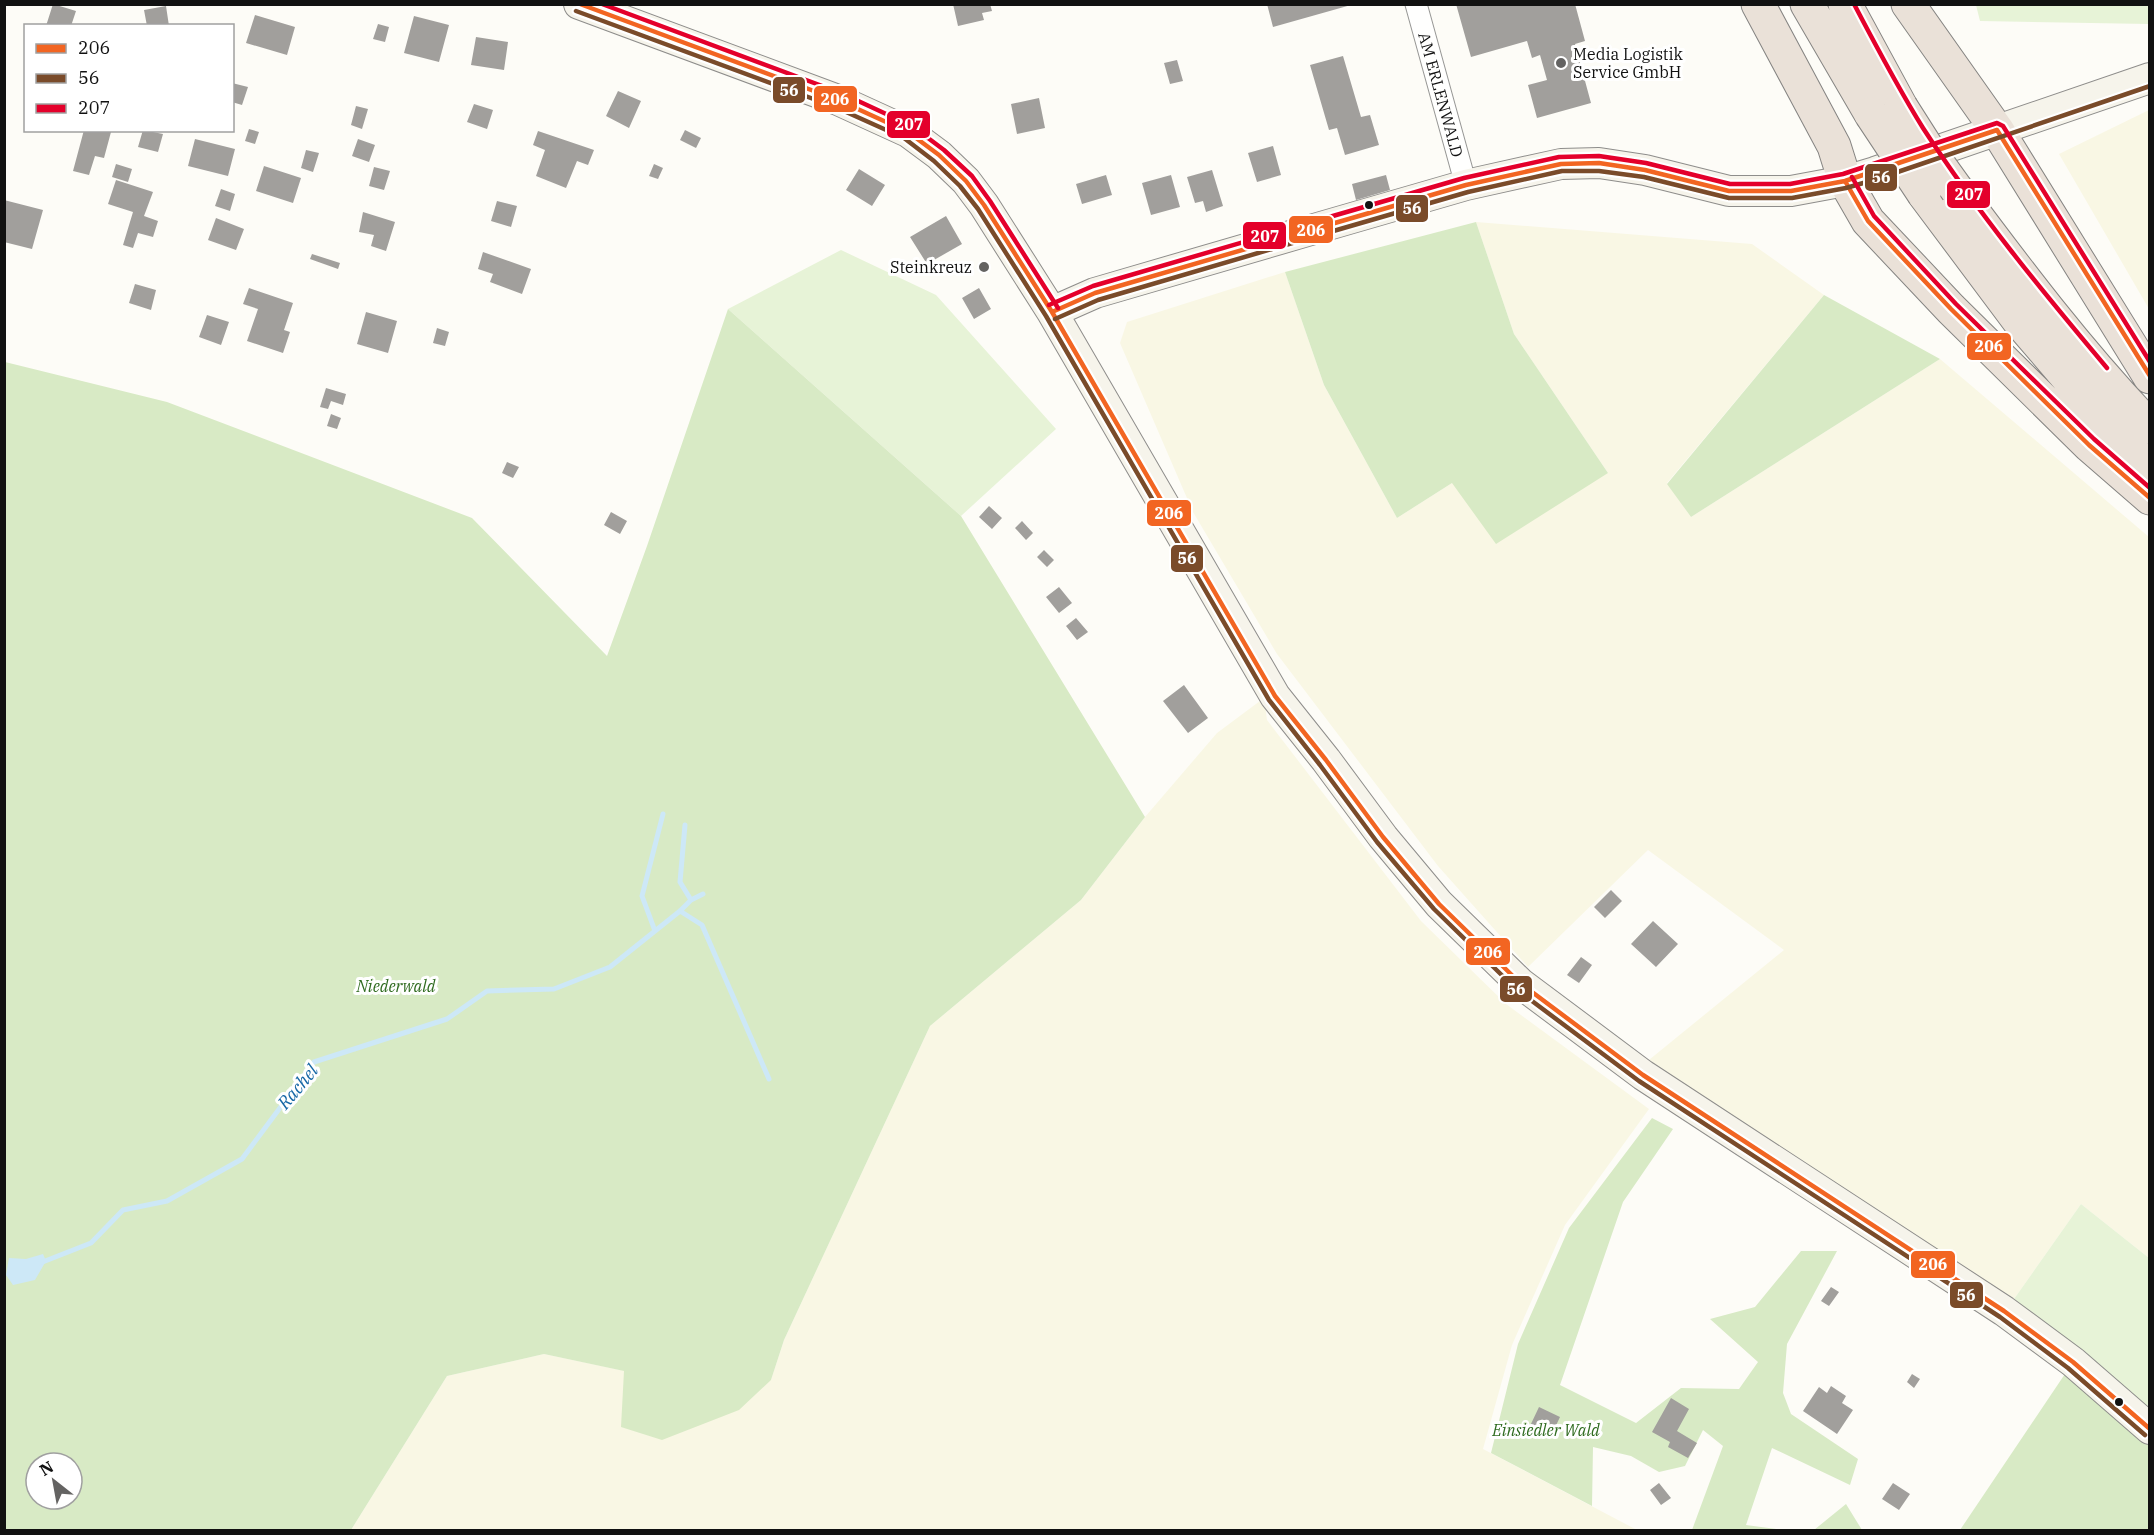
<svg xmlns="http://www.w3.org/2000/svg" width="2154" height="1535" font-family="'IBM Plex Serif',serif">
<rect width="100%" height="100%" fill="#fdfcf7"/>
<path fill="#f9f7e4" d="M2149,110V309L2059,154Z
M1476,222L1752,244L1824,295L1667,483L1691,517L1940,359L2149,537V1258L2081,1204L2014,1299L1644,1064L1784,950L1648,850L1528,967L1438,866L1277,654L1193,512L1120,343L1127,322L1285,272L1324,385L1397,518L1452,483L1608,473L1514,334Z
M1264,698L1267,720L1421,921L1506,1004L1649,1109L1565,1225L1512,1345L1483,1449L1637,1530H351L447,1376L544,1354L625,1371L771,1380L784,1340L930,1026L1081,900L1145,817L1217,733Z"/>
<path fill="#e7f3d7" d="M1976,5H2149V24L1980,21Z
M841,250L936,295L1056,429L961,516L728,309Z
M2081,1204L2149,1258V1407L2014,1299Z"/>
<path fill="#d8eac5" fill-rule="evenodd" d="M1476,222L1514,334L1608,473L1496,544L1452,483L1397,518L1324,385L1285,272Z
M1824,295L1940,359L1691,517L1667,484Z
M728,309L961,516L1145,817L1081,900L930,1026L784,1340L771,1380L739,1410L662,1440L621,1427L624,1371L544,1354L447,1376L351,1530H5V362L167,402L472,518L607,656L647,546ZM36,1463H72V1499H36Z
M1652,1118L1673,1129L1623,1202L1560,1385L1636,1423L1681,1388L1739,1389L1758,1362L1710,1319L1755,1307L1801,1251H1837L1787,1344L1783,1393L1791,1414L1858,1459L1850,1485L1772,1448L1746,1525L1784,1530H1692L1723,1446L1703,1430L1685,1466L1659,1472L1631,1456L1593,1447L1592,1506L1491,1453L1518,1344L1569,1228Z
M2073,1362L2149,1429V1530H1960Z
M1846,1504L1862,1530H1814Z"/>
<path fill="#cde8f7" d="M43,1254L46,1261L35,1280L13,1285L6,1275L9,1258L26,1259Z"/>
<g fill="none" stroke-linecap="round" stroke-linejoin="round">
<path stroke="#cde8f7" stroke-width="5" d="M685,825L680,882L691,900
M680,911L702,925L769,1079
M655,931L642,896L663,814
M40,1263L91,1243L123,1210L167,1201L242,1159L314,1062L447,1019L487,991L554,989L610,967L680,911L691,900L703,894"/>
</g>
<path fill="#a19f9c" d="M53,4L76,11L71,26H46Z
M953,4H990L992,11L982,13L984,20L958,26Z
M1267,4H1351V5L1273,27Z
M1456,4H1575L1585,41L1575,44L1591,103L1537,118L1528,85L1547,80L1540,55L1532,58L1527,41L1471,57Z
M166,6L169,26H147L144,10Z
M255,15L295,27L287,55L246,43Z
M414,16L449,25L439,62L404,53Z
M378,24L389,27L385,42L373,39Z
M476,37L508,42L504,70L471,65Z
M1343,56L1361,117L1370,115L1379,145L1345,155L1337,128L1329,130L1310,65Z
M1177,60L1183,81L1170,84L1164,63Z
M232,83L248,87L242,105L232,102Z
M618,91L641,101L629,128L606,116Z
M1039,98L1045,128L1017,134L1011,104Z
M474,104L493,110L487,129L467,122Z
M356,106L368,109L362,129L351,125Z
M249,129L259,132L255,144L245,141Z
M84,130L111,132L104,158L95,156L89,175L73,171Z
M143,130L163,134L158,152L138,147Z
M685,130L701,138L696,148L680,140Z
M538,131L594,150L588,165L577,161L566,188L536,176L545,150L533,145Z
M195,139L235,149L228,176L188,166Z
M358,139L375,145L369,162L352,156Z
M1273,146L1281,175L1257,182L1248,153Z
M306,150L319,153L313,172L301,168Z
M116,164L132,169L128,182L112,177Z
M654,164L663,168L658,179L649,176Z
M264,166L301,178L293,203L256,191Z
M374,167L390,171L384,190L369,186Z
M859,169L885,185L872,206L846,190Z
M1212,170L1223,206L1206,212L1203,201L1195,203L1187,177Z
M1106,175L1112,195L1082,204L1076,184Z
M1171,175L1180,207L1151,215L1142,183Z
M1386,175L1390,190L1356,200L1352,184Z
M116,180L153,192L144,216L158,221L153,237L138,233L133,248L123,245L133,212L108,204Z
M221,189L235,194L230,211L215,206Z
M4,200L43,210L32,249L4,242Z
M497,201L517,206L511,227L491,221Z
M363,212L395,222L386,251L371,246L374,235L359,232Z
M946,216L962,244L927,264L910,237Z
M216,218L244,229L236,250L208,240Z
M483,252L531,269L522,294L490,282L493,274L478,269Z
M312,254L340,263L338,269L310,259Z
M135,284L156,290L151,310L129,303Z
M249,288L293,303L284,330L290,332L283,353L247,341L258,309L243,304Z
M979,288L991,309L974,319L962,298Z
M366,312L397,321L388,353L357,344Z
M207,315L229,322L221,345L199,337Z
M437,328L449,332L445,346L433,343Z
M326,388L346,394L343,405L331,401L328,409L320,407Z
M331,414L341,418L337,429L327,426Z
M507,462L519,467L513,478L502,473Z
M989,506L1002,518L992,529L979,517Z
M611,512L627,521L620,534L604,525Z
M1022,521L1033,533L1026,540L1015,528Z
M1044,550L1054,560L1047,567L1037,557Z
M1059,587L1072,603L1059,613L1046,597Z
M1076,618L1088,632L1077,640L1066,626Z
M1184,685L1208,718L1188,733L1163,701Z
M1611,890L1622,901L1605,918L1594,907Z
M1653,921L1678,944L1656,967L1631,944Z
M1581,957L1592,965L1579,983L1567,975Z
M1831,1287L1839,1292L1829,1306L1821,1301Z
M1912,1374L1920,1379L1914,1388L1907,1382Z
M1831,1386L1846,1396L1842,1403L1853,1410L1837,1434L1803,1411L1819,1387L1827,1393Z
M1671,1398L1689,1409L1677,1431L1697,1443L1688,1458L1668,1447L1670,1442L1652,1432Z
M1539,1407L1560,1417L1551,1436L1530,1426Z
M1659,1483L1671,1498L1661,1505L1650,1490Z
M1893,1483L1910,1494L1899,1510L1882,1499Z"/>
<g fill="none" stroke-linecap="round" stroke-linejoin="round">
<g stroke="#979795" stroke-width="23">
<g id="street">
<path id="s1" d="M1416,4L1466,185"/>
</g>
</g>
<g stroke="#8e8d8b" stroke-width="32">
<path id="secondary" d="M579,4L838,100L908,132L939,155L966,181L984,205L1052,312L1275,696L1326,760L1383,837L1439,904L1520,983L1643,1075L2004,1311L2073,1362L2150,1429
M1052,312L1095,293L1321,227L1466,185L1561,164L1599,163L1645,170L1729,191H1791L1845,181L1875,172L2150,78"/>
</g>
<g stroke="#858482" stroke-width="35">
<path id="highway" d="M1758,4L1834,146L1845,181L1868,221L1951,309L2089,445L2150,498
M1807,4L1871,114
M1845,4L1901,107
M1908,4L1997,130L2150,377
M1957,190C2018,272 2079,353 2150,427
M1924,194L2019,321L2122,441L2150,469"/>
</g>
<use href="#street" stroke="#fffffe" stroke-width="21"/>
<use href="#secondary" stroke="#f6f4eb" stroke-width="30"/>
<use href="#highway" stroke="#eae1d8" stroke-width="33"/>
<g stroke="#858482" stroke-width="35" stroke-linecap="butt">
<path id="highway-bridge" d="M1901,107L1929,151L1957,190
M1871,114L1924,194"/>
</g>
<use href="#highway-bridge" stroke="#eae1d8" stroke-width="33"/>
<g stroke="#fff" stroke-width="9">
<path id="bus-1" d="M580,4L838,100L908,132L939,155L966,181L984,205L1052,312L1275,696L1326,760L1383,837L1439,904L1520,983L1643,1075L2004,1311L2073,1362L2150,1429
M1845,181L1868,221L1951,309L2089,445L2150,498
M1052,312L1095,293L1321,227L1466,185L1561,164L1599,163L1645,170L1729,191H1791L1845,181L1997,130L2150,376"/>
</g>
<g stroke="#fff" stroke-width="9">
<path id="bus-2" d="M576,11L835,107L904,138L934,161L960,186L978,209L1046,316L1269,700L1320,765L1377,842L1434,909L1516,989L1639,1081L2000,1317L2068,1368L2145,1435
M1055,319L1098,300L1323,234L1468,192L1562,171H1599L1644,177L1729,198H1792L1846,188L1877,179L2150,86"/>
</g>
<g stroke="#fff" stroke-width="9">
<path id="bus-3" d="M602,4L841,93L912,126L944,150L972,176L990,201L1058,308
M1854,4C1876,46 1898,88 1923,128C1978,213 2042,291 2107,368
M1852,177L1874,216L1956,304L2094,439L2150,488
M1049,305L1093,286L1319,220L1464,178L1559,157L1599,156L1646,163L1730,184H1790L1843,174L1997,123L2003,126L2150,362"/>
</g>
<use href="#bus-1" stroke="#f26522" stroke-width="4.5"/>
<use href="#bus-2" stroke="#7a4b2a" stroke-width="4.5"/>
<use href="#bus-3" stroke="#e4002b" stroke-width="4.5"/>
</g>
<g fill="#646362" stroke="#fff" stroke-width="2">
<circle cx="1561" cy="63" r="6"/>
<circle cx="984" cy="267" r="6"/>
</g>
<g fill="#111" stroke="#fff" stroke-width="2">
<circle cx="1369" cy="205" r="5"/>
<circle cx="2119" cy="1402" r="5"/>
</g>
<g text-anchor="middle" stroke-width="6" stroke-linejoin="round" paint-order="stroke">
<g font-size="16" fill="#111" stroke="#fff" text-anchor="start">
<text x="1573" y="60">Media Logistik<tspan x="1573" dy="18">Service GmbH</tspan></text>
<text x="972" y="273" text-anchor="end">Steinkreuz</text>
</g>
<g font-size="16" fill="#111" stroke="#fff">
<text dy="6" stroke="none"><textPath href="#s1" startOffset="94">AM ERLENWALD</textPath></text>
</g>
<g font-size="16" font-style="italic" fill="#2f6b1f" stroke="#fff">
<text x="396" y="992">Niederwald</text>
<text x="1546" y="1436">Einsiedler Wald</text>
</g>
<g font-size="18" font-style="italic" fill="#1768a6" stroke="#fff">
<text transform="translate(298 1087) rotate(-50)" y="6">Rachel</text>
</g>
</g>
<g stroke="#fff" stroke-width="2">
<rect x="772" y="76" width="34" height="28" rx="6" fill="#7a4b2a"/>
<rect x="813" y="85" width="45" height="28" rx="6" fill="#f26522"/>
<rect x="886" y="110" width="45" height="29" rx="6" fill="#e4002b"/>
<rect x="1864" y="163" width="34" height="29" rx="6" fill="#7a4b2a"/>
<rect x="1946" y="180" width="45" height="29" rx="6" fill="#e4002b"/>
<rect x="1395" y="194" width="34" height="29" rx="6" fill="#7a4b2a"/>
<rect x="1288" y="215" width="46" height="29" rx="6" fill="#f26522"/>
<rect x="1242" y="221" width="45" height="29" rx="6" fill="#e4002b"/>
<rect x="1966" y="332" width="46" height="29" rx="6" fill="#f26522"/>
<rect x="1146" y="499" width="46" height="28" rx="6" fill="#f26522"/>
<rect x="1170" y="544" width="34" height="29" rx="6" fill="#7a4b2a"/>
<rect x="1465" y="937" width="46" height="29" rx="6" fill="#f26522"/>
<rect x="1499" y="975" width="34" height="28" rx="6" fill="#7a4b2a"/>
<rect x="1910" y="1250" width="46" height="29" rx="6" fill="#f26522"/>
<rect x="1949" y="1281" width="35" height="28" rx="6" fill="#7a4b2a"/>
</g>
<g font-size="16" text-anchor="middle" font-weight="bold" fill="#fff">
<text x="789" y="96">56</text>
<text x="835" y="105">206</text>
<text x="909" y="130">207</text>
<text x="1881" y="183">56</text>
<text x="1969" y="200">207</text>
<text x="1412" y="214">56</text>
<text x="1311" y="236">206</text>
<text x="1265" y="242">207</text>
<text x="1989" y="352">206</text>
<text x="1169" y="519">206</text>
<text x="1187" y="564">56</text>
<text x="1488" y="958">206</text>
<text x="1516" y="995">56</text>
<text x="1933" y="1270">206</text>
<text x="1966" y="1301">56</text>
</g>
<rect width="2154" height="1535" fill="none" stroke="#111111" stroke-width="12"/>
<rect x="24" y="24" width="210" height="108" fill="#ffffff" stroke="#a0a0a0" stroke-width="1.5"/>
<rect x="36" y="44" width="30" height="9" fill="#f26522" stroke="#a0a0a0" stroke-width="1.5"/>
<text x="78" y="54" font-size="18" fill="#111111">206</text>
<rect x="36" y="74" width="30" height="9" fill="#7a4b2a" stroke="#a0a0a0" stroke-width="1.5"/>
<text x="78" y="84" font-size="18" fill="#111111">56</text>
<rect x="36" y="104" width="30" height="9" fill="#e4002b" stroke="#a0a0a0" stroke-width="1.5"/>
<text x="78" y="114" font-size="18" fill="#111111">207</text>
<g transform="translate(54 1481) rotate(329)"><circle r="28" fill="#ffffff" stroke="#a0a0a0" stroke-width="1.5"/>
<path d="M0-4.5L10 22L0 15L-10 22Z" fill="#646362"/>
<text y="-9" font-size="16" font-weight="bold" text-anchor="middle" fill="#111111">N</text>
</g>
</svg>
